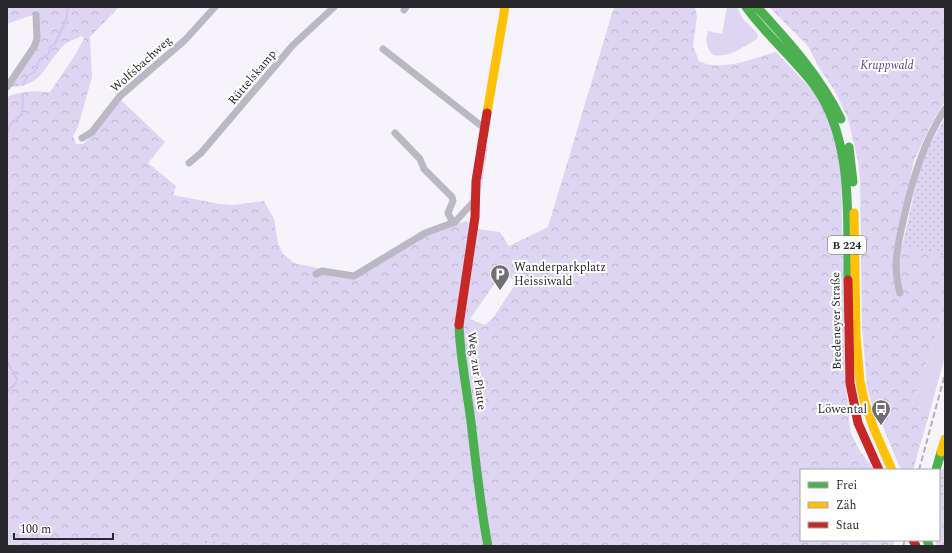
<svg xmlns="http://www.w3.org/2000/svg" width="952" height="553" font-family="Spectral,serif">
<defs>
<pattern id="grass-dots" width="8" height="8" patternUnits="userSpaceOnUse"><rect width="8" height="8" fill="#ddd5f1"/><path d="M2 2h.1M6 6h.1" fill="none" stroke="#beb7cf" stroke-width="1.8" stroke-linecap="round"/></pattern>
<pattern id="forest-crowns" width="20" height="18" patternUnits="userSpaceOnUse"><rect width="20" height="18" fill="#ddd5f1"/><path d="M2 6a3 3 0 1 1 6 0M12 15a3 3 0 1 1 6 0" fill="none" stroke="#beb7cf"/></pattern>
</defs>
<rect width="100%" height="100%" fill="#f6f4fa"/>
<path fill="url(#grass-dots)" d="M945,118V256L902,247L922,159Z
M484,146H488L480,196L478,181Z
M945,467V498L939,506C939,495 935,474 945,467Z
M208,538L223,546H197Z"/>
<path fill="url(#forest-crowns)" fill-rule="evenodd" d="M7,7H119L90,37L92,77L78,127L73,136L76,144H83L100,127L121,100L165,142L148,163L176,186L173,195L220,204L234,205L264,201L274,219L278,243L283,254L294,263L322,269L353,279L427,234L466,221L477,229L500,232L509,246L548,227L614,7H695L697,17L693,46L699,61C721,73 753,58 776,52L814,92L827,113L841,162L845,371L850,431L858,448L874,470H801V540H895L893,546H223L208,538L197,546H7V97C21,91 35,91 50,92L75,55L84,39L82,36C76,39 67,41 63,46C44,66 42,87 10,87L38,46V13L7,24ZM502,273L517,282L493,318L485,325L470,319Z
M769,7H945V101L930,126L914,161L895,245L945,256V308L912,405L930,411L913,470H901L881,422L873,408L867,387L862,326L860,179L858,161L848,119L836,93L818,66L808,46Z
M945,498V546H937L935,540H939V506Z"/>
<path fill="#ddd5f1" d="M727,7H737L743,19L758,34L757,39C743,47 729,58 713,55C706,47 705,41 708,31L722,34Z
M945,308V356L930,411L912,405Z"/>
<g fill="none" stroke-linecap="round" stroke-linejoin="round">
<path stroke="#d2c4f5" stroke-width="2" d="M23,85L27,76L34,72L40,59L49,54L50,47L55,44L66,20L68,7
M7,133L10,125L22,114L23,94
M7,347V357
M7,361L17,379L15,384L7,392"/>
<path stroke="#bbb8c5" stroke-width="7" d="M404,10L406,7
M383,49L484,128
M7,87L34,47L37,39L36,15
M395,133L420,159L424,169L452,197L453,201L448,213L451,219L455,222
M82,138L92,132L120,96L185,40L215,7
M189,163L201,153L293,45L334,7
M316,274L322,271L354,276L425,233L455,222L475,200
M900,293C892,264 898,245 904,217C913,178 923,143 945,109"/>
<path stroke="#4caf50" stroke-width="9" d="M746,7C766,35 793,57 814,85C854,140 847,216 848,280
M757,7C789,42 820,76 841,119
M849,147L853,182
M459,325C460,358 467,389 471,422C476,463 480,505 488,546
M936,470L941,452L945,456
M927,540L929,546"/>
<path stroke="#ffc107" stroke-width="9" d="M487,113L505,7
M854,213L856,336L860,381L864,400L874,429L892,470
M941,452L945,439"/>
<path stroke="#c62828" stroke-width="9" d="M848,280L850,383L858,423L879,470
M459,325L475,217L476,181L487,113"/>
<path stroke="#b3b0b9" stroke-width="2" stroke-dasharray="6 3" stroke-linecap="butt" d="M919,470L945,374
M903,546L905,540"/>
<path stroke="#c62828" stroke-width="9" d="M913,540L916,546"/>
</g>
<defs>
<g id="parking-pin" transform="scale(1)"><path d="M0 17L-7.5 6A9.5 9.5 0 1 1 7.5 6Z" fill="#716f74" stroke="#fff"/><path d="M-3.5-5.5H1a3.5 3.5 0 0 1 0 7H-1V5.5H-3.5ZM-1-3.4V-.6H.8a1.4 1.4 0 0 0 0-2.8Z" fill="#fff"/></g>
<g id="bus-pin" transform="scale(1)"><path d="M0 17L-7.5 6A9.5 9.5 0 1 1 7.5 6Z" fill="#716f74" stroke="#fff"/><path d="M-5-6H5V4H4V6H2V4H-2V6H-4V4H-5ZM-3.5-4V0h7V-4ZM-3.5 1.2v1.5H-2V1.2ZM2 1.2v1.5H3.5V1.2Z" fill="#fff"/></g>
</defs>
<g fill-rule="evenodd">
<use href="#parking-pin" x="500" y="274"/>
<use href="#bus-pin" x="881" y="409"/>
</g>
<g text-anchor="middle" stroke-width="4" stroke-linejoin="round" paint-order="stroke">
<rect fill="#fff" stroke="#69686b" stroke-width="1" x="828" y="236" width="38" height="18" rx="3"/>
<g font-size="11" font-weight="bold" fill="#29282c">
<text x="847" y="249">B 224</text>
</g>
<g font-size="12" fill="#29282c" stroke="#fff">
<text transform="translate(141 64) rotate(-42)" y="4">Wolfsbachweg</text>
<text transform="translate(252 77) rotate(-50)" y="4">Rüttelskamp</text>
<text transform="translate(836 321) rotate(-91)" y="4">Bredeneyer Straße</text>
<text transform="translate(477 371) rotate(82)" y="4">Weg zur Platte</text>
</g>
<g font-size="12" font-style="italic" fill="#5a3e8d" stroke="#fff">
<text x="887" y="69">Kruppwald</text>
</g>
<g font-size="12" fill="#29282c" stroke="#fff" text-anchor="start">
<text x="514" y="271">Wanderparkplatz<tspan x="514" dy="14">Heissiwald</tspan></text>
<text x="867" y="413" text-anchor="end">Löwental</text>
</g>
</g>
<rect width="952" height="553" fill="none" stroke="#29282c" stroke-width="16"/>
<rect x="800" y="469" width="140" height="72" fill="#ffffff" stroke="#a9a9ab"/>
<rect x="808" y="482" width="20" height="6" fill="#4caf50" stroke="#a9a9ab"/>
<text x="836" y="489" font-size="12" fill="#29282c">Frei</text>
<rect x="808" y="502" width="20" height="6" fill="#ffc107" stroke="#a9a9ab"/>
<text x="836" y="509" font-size="12" fill="#29282c">Zäh</text>
<rect x="808" y="522" width="20" height="6" fill="#c62828" stroke="#a9a9ab"/>
<text x="836" y="529" font-size="12" fill="#29282c">Stau</text>
<path d="M14 533v6h99v-6" fill="none" stroke="#29282c" stroke-width="2"/>
<text x="20" y="533" font-size="12" fill="#29282c" stroke="#ffffff" stroke-width="3" paint-order="stroke">100 m</text>
</svg>
